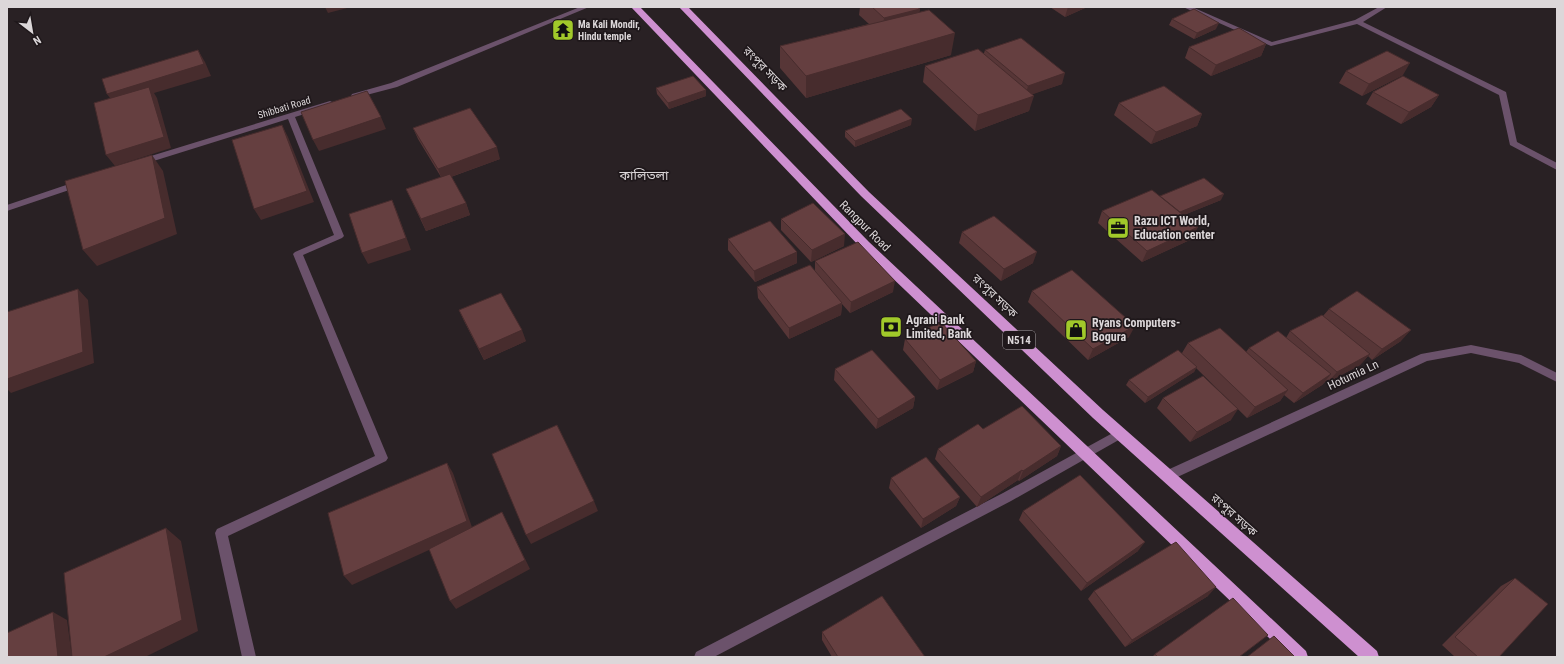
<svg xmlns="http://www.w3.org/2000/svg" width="1564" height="664" font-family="'Roboto Condensed','Noto Sans Bengali',sans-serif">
<rect width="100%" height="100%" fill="#292124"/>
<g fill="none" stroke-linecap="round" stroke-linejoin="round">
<path fill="#6b526b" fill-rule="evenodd" d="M580,7H589L397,87L355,98L351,96L352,94L391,83Z
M1183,7H1192L1272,42L1355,20L1379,7H1387L1363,22L1506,92L1517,142L1557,163V170L1510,145L1499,95L1357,24L1271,46Z
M330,101L334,103L333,105L295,117L344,236L342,238L303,255L388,458L386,461L228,536L256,657H242L215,533L217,529L375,456L293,254L295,252L334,235L288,119L144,164L141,165L137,162L138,160Z
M78,181L82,184L81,186L7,211V205Z
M1471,345L1521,355L1557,373V382L1519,363L1471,353L1427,361L1171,480L1167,481L1163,480L1161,476L1163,472L1421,354Z
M1120,429L1124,431L1125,434L1124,437L1011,501L714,657H694L696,652L1003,493Z"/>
<path fill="#ce90d0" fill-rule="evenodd" d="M631,7H640L869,242L1306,651L1308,657H1289L861,248Z
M679,7H688L869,192L1103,410L1377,651L1379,657H1359L1093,418L861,196Z"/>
</g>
<path fill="#573637" d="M860,7H917L920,9L919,12L951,55L806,98L780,68V46L869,24L859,15Z
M1050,7H1086L1085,8L1065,17Z
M1172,19L1216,29L1194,39L1169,25Z
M1266,44L1261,56L1211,76L1185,58L1189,47Z
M985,50L1062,84L1032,94L1029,111L975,131L923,82L925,66L984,53Z
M1346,71L1403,75L1362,96L1339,83Z
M656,88L706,90V96L669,109L657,94Z
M1373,92L1439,95L1431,107L1401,124L1366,104Z
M1119,103L1202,114L1197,126L1151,144L1114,115Z
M911,125L855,147L845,137V131Z
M413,128L500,159L451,177L466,203L470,215L426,231L406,189L441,177L418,139Z
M1160,196L1221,200L1184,215L1192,239L1142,262L1098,223L1102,211Z
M781,219L844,246L811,262L781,230Z
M962,232L1033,263L1001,281L959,243Z
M728,239L797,263L755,282L728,250Z
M815,261L893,292L850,313L842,304L841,315L789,339L758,298L757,287L815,270Z
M1032,291L1129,337L1088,360L1028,302Z
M1329,309L1401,341L1372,360L1368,356L1360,365L1328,382L1326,381L1322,385L1294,403L1284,395L1280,401L1247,418L1196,368L1194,372L1145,403L1126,385L1129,380L1182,353L1188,343L1246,352L1249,348L1286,338L1290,331L1323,316Z
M459,310L526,341L484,360L464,321Z
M905,339L976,361L973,372L937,390L903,350Z
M835,369L915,397L913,408L876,429L834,380Z
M1163,398L1231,420L1190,442L1157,408Z
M983,429L1061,446L1057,456L1019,481L1018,480L977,507L935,459L938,449Z
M891,478L960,497L956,506L921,528L889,488Z
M1023,511L1138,551L1081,591L1019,520Z
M1515,578L1499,657H1455L1442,645L1501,586Z
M1094,591L1208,596L1125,647L1088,599Z
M822,632L925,657H832L822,640Z
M1268,635L1239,657H1152L1155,654Z"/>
<path fill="#472c2d" d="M325,7H351L328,13Z
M1068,7H1086L1085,8L1065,17Z
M920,9L917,28L882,37L884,18Z
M1219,23L1216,29L1194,39L1197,33Z
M955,33L951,55L806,98V76Z
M1266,44L1261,56L1211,76L1216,65Z
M198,50L205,62L211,76L154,93L157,98L171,148L115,166L106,155L115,105L107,94Z
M1410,63L1403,75L1362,96L1369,84Z
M1065,73L1062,84L1025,97L1028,86Z
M706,90V96L669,109L668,103Z
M1439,95L1431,107L1401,124L1409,112Z
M1034,96L1029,111L975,131L978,115Z
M1202,114L1197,126L1151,144L1156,132Z
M381,117L386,129L319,151L313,140Z
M912,119L911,125L855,147V141Z
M282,125L288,137L314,202L261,220L254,209Z
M497,147L500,159L442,180L438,169Z
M152,155L163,171L177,234L97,266L83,250Z
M1224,194L1221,200L1176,218L1179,212Z
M392,200L397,212L411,250L368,264L362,253Z
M466,203L470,215L426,231L421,219Z
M1198,227L1192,239L1142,262L1147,251Z
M845,234L844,246L811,262L812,250Z
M797,252V263L755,282L754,271Z
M1037,252L1033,263L1001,281L1004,269Z
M895,281L893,292L850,313L851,302Z
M78,289L88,300L94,363L11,393L7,389V379Z
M842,303L841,315L789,339V328Z
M1135,326L1129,337L1088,360L1093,349Z
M522,330L526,341L484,360L479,349Z
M1411,330L1401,341L1372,360L1382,349Z
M1370,354L1360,365L1328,382L1337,372Z
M976,361L973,372L937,390L940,380Z
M1197,367L1194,372L1145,403L1148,397Z
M1331,374L1322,385L1294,403L1303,393Z
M1288,390L1280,401L1247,418L1255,407Z
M915,397L913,408L876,429L878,419Z
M1238,409L1231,420L1190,442L1197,432Z
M1061,446L1057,456L1019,481L1023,471Z
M447,463L453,473L473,530L352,585L344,576Z
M1022,470L1018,480L977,507L981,497Z
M960,497L956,506L921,528L923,519Z
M594,501L598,511L531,544L526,535Z
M502,512L530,569L456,609L450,601Z
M166,528L181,541L198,631L145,657H104Z
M1145,542L1138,551L1081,591L1087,583Z
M1216,587L1208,596L1125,647L1132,640Z
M53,612L67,620L72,657H58Z"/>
<path fill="#653f40" stroke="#472c2d" d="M872,7H917L920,9L884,18Z
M1194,9L1219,23L1197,33L1172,19Z
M929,10L955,33L806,76L780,46Z
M1239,28L1266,44L1216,65L1189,47Z
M1021,38L1065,73L1028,86L985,50Z
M978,49L1034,96L978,115L925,66Z
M198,50L204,64L107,94L102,79Z
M1387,51L1410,63L1369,84L1346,71Z
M693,76L706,90L668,103L656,88Z
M1403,76L1439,95L1409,112L1373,92Z
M1164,86L1202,114L1156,132L1119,103Z
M149,87L164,137L106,155L94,103Z
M367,91L381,117L313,140L301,112Z
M470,108L497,147L438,169L413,128Z
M901,109L912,119L855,141L845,131Z
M282,125L307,191L254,209L232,140Z
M152,155L165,218L83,250L65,181Z
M450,174L466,203L421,219L406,189Z
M1204,178L1224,194L1180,212L1160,196Z
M1152,190L1198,227L1147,251L1102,211Z
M392,200L406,238L362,253L349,214Z
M813,203L845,234L812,250L781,219Z
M994,216L1037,252L1004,269L962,232Z
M770,221L797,252L754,271L728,239Z
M858,242L895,281L851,302L815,261Z
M810,265L842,303L789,328L757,287Z
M1072,270L1135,326L1093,349L1032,291Z
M78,289L83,352L7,379V312Z
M1357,291L1411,330L1382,349L1329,309Z
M501,293L522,330L479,349L459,310Z
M1322,315L1370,354L1337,372L1290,331Z
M941,322L976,361L940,380L905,339Z
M1220,328L1288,390L1255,407L1188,343Z
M1278,331L1331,374L1303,393L1249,348Z
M872,350L915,397L878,419L835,369Z
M1178,350L1197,367L1148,397L1129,380Z
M1203,376L1238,409L1197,432L1163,398Z
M1022,406L1061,446L1023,471L1022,470L981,497L938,449L978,424L983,429Z
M557,425L594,501L526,535L492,454Z
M926,457L960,497L923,519L891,478Z
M447,463L467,521L344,576L328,513Z
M1080,475L1145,542L1087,583L1023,511Z
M502,512L525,560L450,601L429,549Z
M166,528L182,620L104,657H72L64,573Z
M1176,542L1216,587L1132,640L1094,591Z
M1515,578L1548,604L1499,657H1478L1455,637Z
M882,596L925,657H838L822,632Z
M1233,598L1268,635L1239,657H1158L1155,654Z
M53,612L58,657H7V633Z
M1274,636L1295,657H1247Z"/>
<defs>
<g id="temple-square" transform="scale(1.15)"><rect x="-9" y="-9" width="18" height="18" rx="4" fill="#a1c92a" stroke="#1f181b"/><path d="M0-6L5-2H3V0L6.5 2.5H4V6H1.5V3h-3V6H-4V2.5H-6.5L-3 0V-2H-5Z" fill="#111"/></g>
<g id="office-square" transform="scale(1.15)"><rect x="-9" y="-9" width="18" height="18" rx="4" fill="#a1c92a" stroke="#1f181b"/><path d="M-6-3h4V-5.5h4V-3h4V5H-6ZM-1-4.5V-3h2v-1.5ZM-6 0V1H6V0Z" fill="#111"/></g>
<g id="bank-square" transform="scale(1.15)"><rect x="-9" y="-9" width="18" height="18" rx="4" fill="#a1c92a" stroke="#1f181b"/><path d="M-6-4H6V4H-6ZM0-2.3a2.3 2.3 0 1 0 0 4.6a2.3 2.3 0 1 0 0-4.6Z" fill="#111"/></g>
<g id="shop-square" transform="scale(1.15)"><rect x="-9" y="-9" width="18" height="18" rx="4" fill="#a1c92a" stroke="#1f181b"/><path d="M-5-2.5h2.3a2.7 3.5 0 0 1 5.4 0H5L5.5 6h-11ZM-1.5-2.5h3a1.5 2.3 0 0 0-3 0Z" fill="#111"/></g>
</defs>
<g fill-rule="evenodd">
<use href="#temple-square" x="563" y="30"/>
<use href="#office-square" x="1118" y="228"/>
<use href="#bank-square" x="891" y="327"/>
<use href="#shop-square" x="1076" y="330"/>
</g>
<g text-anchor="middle" stroke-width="3.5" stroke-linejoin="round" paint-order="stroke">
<g font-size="10" font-weight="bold" fill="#dcd7d9" stroke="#1f181b" text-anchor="start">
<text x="578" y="28">Ma Kali Mondir,<tspan x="578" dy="12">Hindu temple</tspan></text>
</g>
<g font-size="10" fill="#dcd7d9" stroke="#1f181b">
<text transform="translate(284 107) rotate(-17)" y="4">Shibbati Road</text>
</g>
<rect fill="#1f181b" stroke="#a39ea0" stroke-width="1" x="1003" y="331" width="32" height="18" rx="3"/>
<g font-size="11" font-weight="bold" fill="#dcd7d9">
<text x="1019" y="344">N514</text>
</g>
<g font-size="12" fill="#dcd7d9" stroke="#1f181b">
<text transform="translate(765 69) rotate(46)" y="4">রংপুর সড়ক</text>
<text transform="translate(865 226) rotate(45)" y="4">Rangpur Road</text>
<text transform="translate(995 296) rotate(44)" y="4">রংপুর সড়ক</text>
<text transform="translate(1353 375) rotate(-25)" y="4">Hotumia Ln</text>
<text transform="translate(1234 515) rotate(42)" y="4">রংপুর সড়ক</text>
</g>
<g font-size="12" font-weight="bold" fill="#dcd7d9" stroke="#1f181b" text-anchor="start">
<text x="1134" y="225">Razu ICT World,<tspan x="1134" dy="14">Education center</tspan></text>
<text x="906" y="324">Agrani Bank<tspan x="906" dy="14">Limited, Bank</tspan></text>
<text x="1092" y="327">Ryans Computers-<tspan x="1092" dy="14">Bogura</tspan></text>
</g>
<g font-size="13" fill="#dcd7d9" stroke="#1f181b">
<text x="644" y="180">কালিতলা</text>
</g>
</g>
<rect width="1564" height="664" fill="none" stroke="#dcd7d9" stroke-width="16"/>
<g transform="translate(32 32) rotate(149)" stroke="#1f181b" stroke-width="3" paint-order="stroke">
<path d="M0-3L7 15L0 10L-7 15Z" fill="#dcd7d9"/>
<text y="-6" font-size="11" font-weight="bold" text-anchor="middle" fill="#dcd7d9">N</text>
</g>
</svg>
